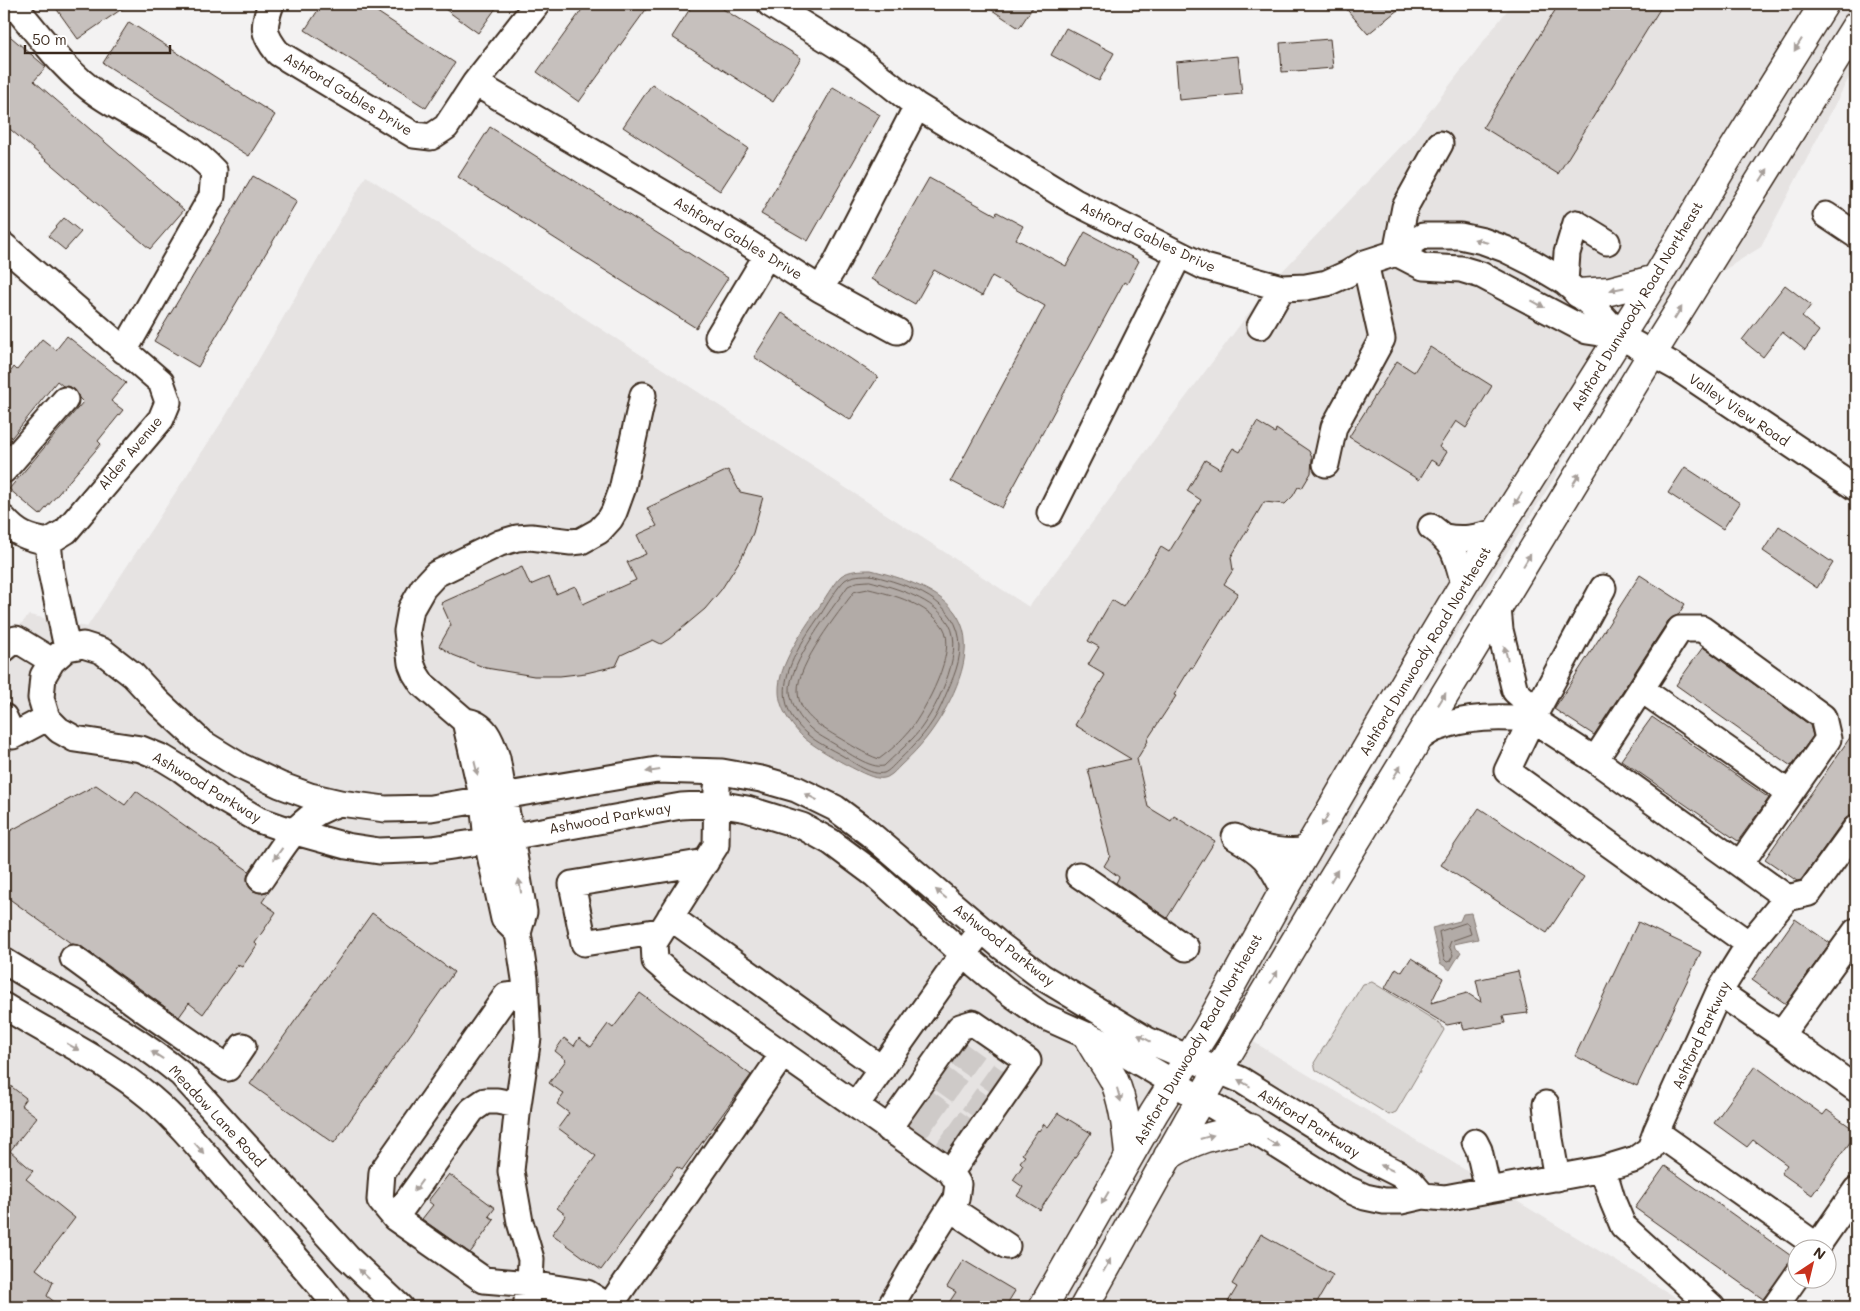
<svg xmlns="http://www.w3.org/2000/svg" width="1860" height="1311" font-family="Mali,sans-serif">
<rect width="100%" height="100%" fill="#f3f2f2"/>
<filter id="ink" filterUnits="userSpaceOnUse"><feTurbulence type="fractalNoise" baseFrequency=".02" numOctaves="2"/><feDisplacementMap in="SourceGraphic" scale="10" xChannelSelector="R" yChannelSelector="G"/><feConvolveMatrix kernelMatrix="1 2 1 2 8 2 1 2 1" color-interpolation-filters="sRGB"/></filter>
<g filter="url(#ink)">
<path fill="#e6e3e2" d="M1512,4H1856V64L1761,247L1652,315L1603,380L1554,479L1471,609L1363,786L1252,1041L1692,1307H4V643L29,615L87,627L225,417L366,176L1029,607L1272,282L1410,137Z"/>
<path fill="#d8d5d2" stroke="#8a8078" d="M1372,982L1441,1024L1444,1030L1396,1112L1389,1115L1316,1070L1314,1063L1363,984Z"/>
<path fill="#b2aba7" stroke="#827770" d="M871,570C899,577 943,590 958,617C977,649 955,695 937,723C926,740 915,752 900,766C897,769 893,774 889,776C887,778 881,779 878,778C866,778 812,746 803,737C791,725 779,708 779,691C778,666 803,630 817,610C823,602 834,582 841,576C849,570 861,570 871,570Z
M1471,913L1478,939L1454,944L1455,948L1461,952L1450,970L1440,963L1432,928L1460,921L1463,914Z"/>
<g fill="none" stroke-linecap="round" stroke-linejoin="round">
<path stroke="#6b5e55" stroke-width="1" d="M871,575C908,585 960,600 960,647C960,667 949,686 942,704C932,727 916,744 898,761C894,765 889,771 884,773C871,776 853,762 843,756C831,749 817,743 807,734C763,697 795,651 821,614C826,606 838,586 845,580C852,575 862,575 871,575Z
M870,581C896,588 935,599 949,624C966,652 934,715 914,737C905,747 894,756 884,766C870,769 847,752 836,745C828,740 817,735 810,728C800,719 792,706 790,692C788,664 832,609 848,586L857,582Z
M869,589C894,595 927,604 943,627C958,651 925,710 910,730C902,740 890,751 879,759C864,754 850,744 836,736C819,726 798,713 798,691C797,665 838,613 854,592Z
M1466,923L1468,924L1471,934L1451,941L1449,946L1453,955L1450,961L1447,962L1444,959L1439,932Z"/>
</g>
<path fill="#c6c0bd" stroke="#3b2a1e" d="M53,4H129L78,39Z
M322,4H365L455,63L426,108L305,30Z
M438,4H499L478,33Z
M586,4H650L579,102L537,72Z
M693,4H715L801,58L773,102L672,37Z
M983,4H1035L1019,28Z
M1342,4H1405L1368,34Z
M1559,4H1663L1558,174L1483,127Z
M129,22L275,115L249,156L103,63Z
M1066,28L1114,53L1099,81L1051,55Z
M4,31L46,67L34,81L184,210L150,249L4,124Z
M1330,39L1333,68L1282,72L1280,43Z
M1238,56L1242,94L1179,100L1176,62Z
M652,84L748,148L720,191L623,127Z
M833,87L880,115L808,241L761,214Z
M490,127L728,278L696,328L458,177Z
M253,176L297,201L198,367L154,341Z
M929,178L996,215L997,212L1023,226L1016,239L1066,266L1085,232L1139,261L1127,284L1124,282L1002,508L951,481L1045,306L992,276L982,296L934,270L915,304L871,279Z
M64,218L81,232L65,250L48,236Z
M1785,285L1811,305L1802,317L1819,331L1805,350L1782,332L1763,357L1742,340Z
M782,313L878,377L850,420L754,357Z
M67,336L126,383L111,401L123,410L98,441L101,444L40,515L9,489L83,402L79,398L74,389L63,386L57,381L4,447V381L14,367L17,370L42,339L56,350Z
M1430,347L1492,386L1466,428L1456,421L1439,447L1447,452L1439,465L1431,460L1419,480L1349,437L1397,361L1414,372Z
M1257,422L1275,433L1276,429L1309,451L1312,458L1311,473L1302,488L1298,487L1293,496L1285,504L1264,502L1231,557L1233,570L1224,584L1238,593L1193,668L1191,667L1174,695L1176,696L1147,740L1148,741L1137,759L1148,807L1171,821L1174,816L1215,841L1167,918L1116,883L1119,877L1104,866L1110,856L1088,769L1131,759L1075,725L1105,675L1088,665L1099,647L1088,641L1112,600L1123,607L1161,547L1169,552L1201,500L1187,491L1205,460L1220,469L1233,448L1240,452Z
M1685,467L1740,503L1723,529L1668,493Z
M728,470L740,492L763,497L753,533L742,557L721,590L705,609L669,639L661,644L653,640L621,655L616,666L586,673L560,676H534L486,668L453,655L439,646L451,625L441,603L522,567L530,585L549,577L556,594L575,586L583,604L636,580L627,562L646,554L637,535L657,526L647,508Z
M1779,526L1833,563L1817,588L1763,551Z
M1640,575L1685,604L1678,615L1673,617L1668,621L1594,735L1554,709Z
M1703,647L1810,725L1813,736L1791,766L1676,685Z
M1652,717L1769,798L1738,841L1621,760Z
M1856,729V814L1850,815L1844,820L1801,880L1797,881L1765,859Z
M96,785L125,805L136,791L249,871L247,878L248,885L253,891L260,893L267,892L271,889L262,902L276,912L255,943L257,945L242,967L238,965L203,1014L189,1003L179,1017L81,946L72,944L4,895V838L8,832Z
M1479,808L1584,877L1547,933L1441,865Z
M372,913L454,972L334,1143L250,1084Z
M1795,919L1830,943L1786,1004L1752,980Z
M1638,922L1701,952L1637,1086L1575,1056Z
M1411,958L1443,978L1431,1003L1467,993L1481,1002L1476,980L1518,971L1528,1013L1503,1016L1505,1023L1464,1030L1462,1022L1447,1025L1385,988L1396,968L1402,972Z
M640,993L751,1075L682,1170L677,1167L601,1270L552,1234L566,1215L557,1208L596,1156L558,1128L569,1113L557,1104L564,1094L549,1083L566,1060L555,1051L564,1038L574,1046L579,1038L591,1047L608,1024L613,1028Z
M1755,1066L1823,1115L1827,1110L1856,1131V1134L1812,1195L1781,1173L1787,1165L1753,1140L1747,1147L1714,1123Z
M4,1081L26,1098L21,1105L37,1117L10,1151L33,1171L26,1179L75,1218L36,1269L53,1282L47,1296L61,1307H4Z
M1058,1113L1091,1133L1040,1210L1017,1196L1023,1187L1013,1180L1023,1165L1020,1162L1025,1156L1022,1154L1038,1130L1039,1131L1044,1124L1048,1127Z
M1665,1166L1794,1258L1763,1299L1635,1208Z
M449,1174L495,1208L489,1216L494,1220L470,1253L422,1219L433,1205L428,1201Z
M1261,1234L1333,1275L1314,1307H1237L1228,1302L1237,1287L1232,1284Z
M963,1260L1015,1291L1005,1307H946L956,1292L947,1287Z"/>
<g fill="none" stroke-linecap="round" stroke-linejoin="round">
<path stroke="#cecac8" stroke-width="25" stroke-dasharray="25 12" stroke-linecap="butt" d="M956,1052L1002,1085
M939,1077L984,1109
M923,1100L968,1132
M910,1117L956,1150"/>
<g stroke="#3b2a1e" stroke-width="29">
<path id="minor" d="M13,4C40,36 65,72 99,95C137,121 183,137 214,171L212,196L124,351
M271,4C263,27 262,33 278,53L414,135L431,137L446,127L475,83L537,4
M770,4L854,56L917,106L1075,202L1205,267L1282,288L1306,287L1327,283L1347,274L1365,263L1396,253L1423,236H1460L1483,241L1505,249L1533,263L1565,282L1597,310L1620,336
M475,83L748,243L820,289L835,265L917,106
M1826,215L1856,235
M1576,223L1607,242
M4,246L161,382L168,402L161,419L66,531L48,542C28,538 18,535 4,519
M1396,253L1423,267L1461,269L1481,275L1587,331L1620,336L1676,367L1856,488
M1396,253L1405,207L1440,144
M1565,282L1567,253L1576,223
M820,289L897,331
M1260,326L1282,288
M718,337L767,255
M1326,464L1334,427L1382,339L1365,263
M4,470L65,400
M1050,513L1179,255
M1431,527C1456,545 1456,556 1464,584
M1445,537C1464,541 1479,537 1497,532
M48,542L51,572L67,648
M1498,608L1500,630L1515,691L1524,699L1532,719
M4,649L16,639L52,661
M1641,689L1789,793
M4,717L13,736L47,718
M1532,719L1603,588
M465,721C485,723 491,740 497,758L524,912L518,933L525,979L528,1038L518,1105L511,1171L520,1222L531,1259L530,1284L526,1307
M1417,740C1423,736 1430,730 1437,728C1468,716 1500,717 1532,719
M1595,760L1680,629H1702L1823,717L1828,739L1740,864
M717,788L716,845L654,943L655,961L677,980L951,1172L958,1184L956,1199L918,1259L890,1307
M1235,837C1265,854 1269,860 1284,890
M1249,844C1268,850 1289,854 1308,850
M1079,875L1186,948
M261,879C285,845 297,815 340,803
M670,917L882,1069
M660,931L584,943L572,884L706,862
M1856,931L1781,1035L1856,1089
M518,933L504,919L487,841L483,800L465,721L422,684L415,673L411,663L407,631L411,609L423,588L436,574L500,543L517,538L531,537L571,542L581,541L599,531L610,519L614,512L622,490L643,395
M1749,944L1507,771L1532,719L1595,760L1787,898
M73,958L140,1007L228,1068L243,1046
M4,961C63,998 126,1029 181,1074L347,1257L400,1307
M1719,992L1781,1035
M526,994L506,996L382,1172L380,1200L395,1218L484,1280L530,1284L587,1293L609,1307
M4,1006C52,1036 107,1061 151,1098C184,1126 210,1161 238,1193C271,1231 307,1267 337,1307
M1546,1104L1550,1139L1557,1178
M856,1105L963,954L974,940
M888,1129L960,1027L973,1023L1028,1061L951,1172
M1656,1132L1817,1246
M1475,1142L1479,1150L1488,1190
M1603,1169L1613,1202L1623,1226L1712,1307
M1423,1196L1411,1182L1399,1174L1363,1156L1241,1080L1147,1040L1042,977L1001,946L870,834L835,808L796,789L761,779L722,772L657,770L431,808L385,809L340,803L310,796L280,785L240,766L201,742L159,703L133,675L102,651L83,645L67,648L52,661L43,676L41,698L47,718L59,730L75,739L141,749L163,758L181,769L219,797L259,820L285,829L346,846L379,851L432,849L487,841L681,806L717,804L747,809L802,826L831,842L874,874L963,954L1006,990L1041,1015L1113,1047L1232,1117L1345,1188L1365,1197L1384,1201H1401L1423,1196L1445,1198L1603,1169L1636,1159L1650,1149L1656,1132L1719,992L1749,944L1787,898L1809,893L1856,828
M951,1209L1007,1246
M395,1218L472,1110L485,1101H497L518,1105
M1816,1248L1856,1190
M609,1307L783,1054
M1775,1307L1798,1274"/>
</g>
<g stroke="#3b2a1e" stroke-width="31">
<path id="major" d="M1578,293L1610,291L1656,279
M1088,1037C1095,1052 1106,1065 1114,1080C1124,1103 1127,1130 1129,1155
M1168,1156C1198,1137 1215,1135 1250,1128
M1043,1307L1154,1113L1207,1029L1284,890L1409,676L1464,584L1656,279L1726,161L1824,4
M1084,1307L1188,1121L1309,918L1652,354L1856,26"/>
</g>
<use href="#minor" stroke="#fff" stroke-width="25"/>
<use href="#major" stroke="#fff" stroke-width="28"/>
</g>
<defs><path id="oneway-solid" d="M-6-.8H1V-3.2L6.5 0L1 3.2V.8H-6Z" transform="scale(1.25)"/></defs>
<g fill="#a79f9a">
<use href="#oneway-solid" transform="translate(1798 45) rotate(122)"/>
<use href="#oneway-solid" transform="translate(1764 175) rotate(-58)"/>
<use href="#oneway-solid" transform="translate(1481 241) rotate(-165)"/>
<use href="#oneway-solid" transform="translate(1617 289) rotate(169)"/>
<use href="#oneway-solid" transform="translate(1538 304) rotate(29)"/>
<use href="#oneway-solid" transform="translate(1678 313) rotate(-58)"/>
<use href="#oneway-solid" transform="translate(1576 479) rotate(-59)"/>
<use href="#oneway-solid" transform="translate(1518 499) rotate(122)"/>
<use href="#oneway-solid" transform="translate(1527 560) rotate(-59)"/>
<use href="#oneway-solid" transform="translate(1506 653) rotate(-104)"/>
<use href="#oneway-solid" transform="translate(1442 699) rotate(-58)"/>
<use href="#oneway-solid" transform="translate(476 768) rotate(76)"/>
<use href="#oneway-solid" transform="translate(653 771) rotate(173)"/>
<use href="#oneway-solid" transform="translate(1397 772) rotate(-58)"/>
<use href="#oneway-solid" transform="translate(811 797) rotate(-154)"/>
<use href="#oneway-solid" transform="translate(1325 820) rotate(119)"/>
<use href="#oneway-solid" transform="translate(278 854) rotate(126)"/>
<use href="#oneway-solid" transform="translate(1334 876) rotate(-59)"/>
<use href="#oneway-solid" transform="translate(520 886) rotate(-99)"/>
<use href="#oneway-solid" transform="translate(941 894) rotate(-140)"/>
<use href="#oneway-solid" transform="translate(1274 977) rotate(-59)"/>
<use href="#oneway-solid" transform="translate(1144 1038) rotate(-152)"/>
<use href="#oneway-solid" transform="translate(73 1047) rotate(30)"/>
<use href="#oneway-solid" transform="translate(157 1055) rotate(-146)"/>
<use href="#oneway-solid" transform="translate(1244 1083) rotate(-150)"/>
<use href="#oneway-solid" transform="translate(1119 1095) rotate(74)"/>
<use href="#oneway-solid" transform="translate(1207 1137) rotate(-16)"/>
<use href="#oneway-solid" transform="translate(1273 1143) rotate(32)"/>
<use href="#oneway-solid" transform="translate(199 1148) rotate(49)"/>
<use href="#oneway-solid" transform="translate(1387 1168) rotate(-155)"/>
<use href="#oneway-solid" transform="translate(418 1186) rotate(126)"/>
<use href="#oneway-solid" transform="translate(1105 1198) rotate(120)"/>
<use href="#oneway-solid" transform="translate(1107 1265) rotate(-61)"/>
<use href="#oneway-solid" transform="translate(364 1274) rotate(-137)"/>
</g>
</g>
<g text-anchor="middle" stroke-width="4.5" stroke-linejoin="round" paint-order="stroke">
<g font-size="14" fill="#3b2a1e" stroke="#fff">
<text transform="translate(348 94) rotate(31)" y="5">Ashford Gables Drive</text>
<text transform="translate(1148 237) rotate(25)" y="5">Ashford Gables Drive</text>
<text transform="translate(738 238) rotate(31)" y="5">Ashford Gables Drive</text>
<text transform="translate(1637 306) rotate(-59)" y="5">Ashford Dunwoody Road Northeast</text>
<text transform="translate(1739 410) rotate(34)" y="5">Valley View Road</text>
<text transform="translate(130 453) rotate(-50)" y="5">Alder Avenue</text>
<text transform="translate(1425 651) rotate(-59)" y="5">Ashford Dunwoody Road Northeast</text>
<text transform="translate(207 787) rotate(31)" y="5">Ashwood Parkway</text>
<text transform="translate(610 818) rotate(-10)" y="5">Ashwood Parkway</text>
<text transform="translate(1004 945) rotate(38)" y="5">Ashwood Parkway</text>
<text transform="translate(1701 1035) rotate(-65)" y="5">Ashford Parkway</text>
<text transform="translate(1198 1039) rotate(-60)" y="5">Ashford Dunwoody Road Northeast</text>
<text transform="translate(217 1116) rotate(47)" y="5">Meadow Lane Road</text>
<text transform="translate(1309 1123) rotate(32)" y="5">Ashford Parkway</text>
</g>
</g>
<rect width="1860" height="1311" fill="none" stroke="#fff" stroke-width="20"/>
<rect x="10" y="10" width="1840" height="1291" fill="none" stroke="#3b2a1e" stroke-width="2" filter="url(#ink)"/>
<g transform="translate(1812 1264) rotate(35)"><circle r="24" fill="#ffffff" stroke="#b1aaa5"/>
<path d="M0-4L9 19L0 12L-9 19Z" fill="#c8321e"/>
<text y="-8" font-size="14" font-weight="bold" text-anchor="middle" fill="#3b2a1e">N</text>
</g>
<path d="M25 45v8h145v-8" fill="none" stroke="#3b2a1e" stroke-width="2.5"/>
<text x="32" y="45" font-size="15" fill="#3b2a1e" stroke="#ffffff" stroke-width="4" paint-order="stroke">50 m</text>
</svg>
